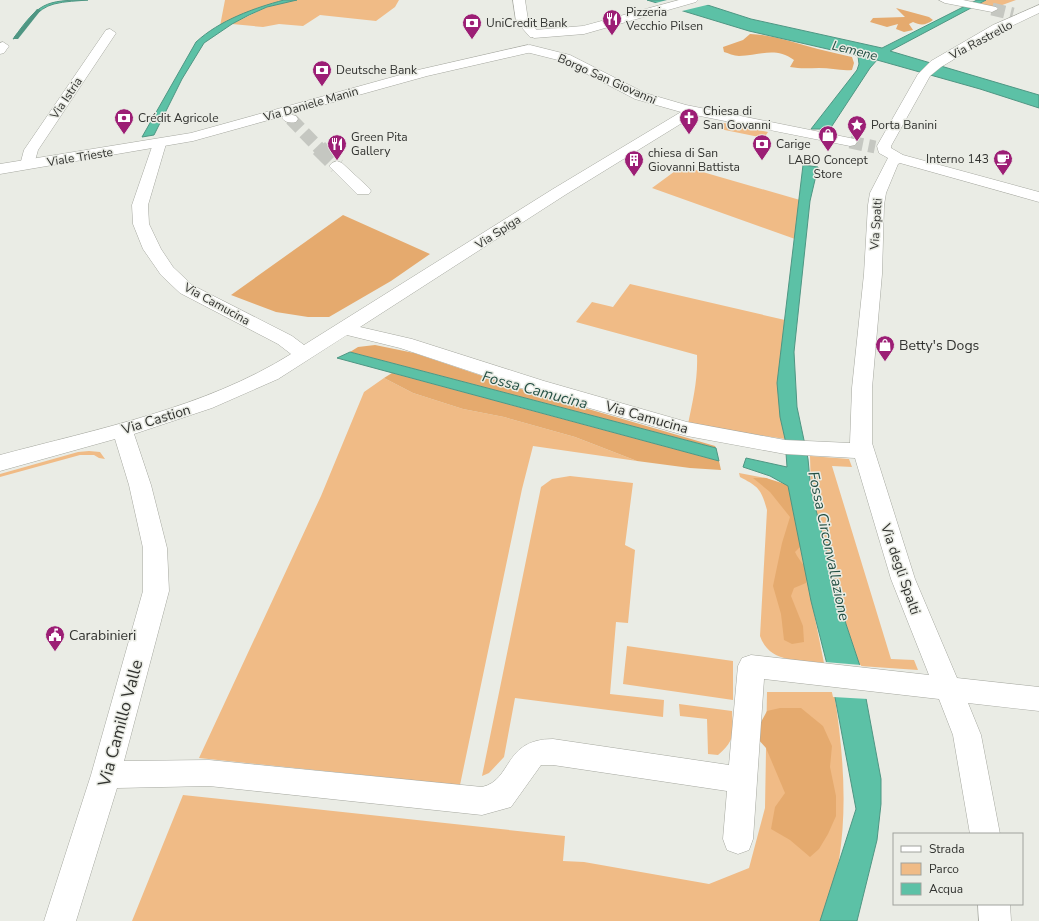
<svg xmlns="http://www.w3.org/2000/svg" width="1039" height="921" font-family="'Nunito Sans',sans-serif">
<rect width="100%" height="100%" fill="#eaece5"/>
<path fill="#f0bb86" d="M225,0H284L257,8L220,26Z
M297,0H399L395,7L376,21L320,15L303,26L279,24L263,27L232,24L267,7Z
M986,0H1016L994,8L979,4Z
M719,122L768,132L764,138L715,128Z
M682,166L800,200L795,239L652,188Z
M630,284L785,320V439L688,424C693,400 698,379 697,355L576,322L592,302L613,307Z
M384,378L413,393L463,409L504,417L575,437L637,461L533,446L522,489L460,785L199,758L321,496L364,392Z
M89,451L100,452L105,459L99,458L94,455H80L0,477V474L78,452Z
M810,456L849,459L852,467L832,466L891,659L914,660L918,670L860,666L846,624L811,491Z
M739,473L766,478L789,489L824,663C798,659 770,664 760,636L767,510C761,489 759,487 740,477Z
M570,476L633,483L625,545L635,550L628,623L616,622L610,694L664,700L663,717L515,698L504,757L489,773L482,776L541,487L552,479Z
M627,646L733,661V700L623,684Z
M767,692H834C846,769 851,847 823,921H132L183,795L565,836L563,861L584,862L709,884L749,868L765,808Z
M679,704L732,711C733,734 736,739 718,755L708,754L707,719L680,716Z"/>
<path fill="#e5aa6e" d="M896,8L929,17L933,20C926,25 921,26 913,22L909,24L913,30L904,32L896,29L898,24L887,27L870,22L873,18L905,17Z
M750,34C774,35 794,43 818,49C829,52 840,54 852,57L854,63L852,70C840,71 831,68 819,68C809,68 801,69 790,67L794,60C774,46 760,56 739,56C734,56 728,53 724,52L723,47L743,40Z
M343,215L430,254L391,281L329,317H308L276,312L231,295Z
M375,345L414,353L530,392L715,446L716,448L350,352L358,347Z
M392,373L719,461L721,470L690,468L637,461L575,437L504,417L463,409L413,393L384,378Z
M753,478H766L788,485L803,544L795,552C801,565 811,568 806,583L794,588L791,596L803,626L804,642L792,644L784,640L781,614L773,586L782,543L790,517L770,492Z
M780,708H801L823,726L832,746L830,767L836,796V816L828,834L819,849L810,857L790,840L771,829L775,807L785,793L766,748L757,738L761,722L767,711Z"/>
<path fill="#5cc1a6" stroke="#4f9683" d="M88,0C78,1 65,1 54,4C37,8 26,26 16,38L13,39C39,3 44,0 88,0Z
M284,0H297L267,7L249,15L232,24L204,43L182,79L154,135L142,137L196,42C220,20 254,8 284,0Z
M647,0H692L751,19L882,48L977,0H986L890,51L1039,95V108L980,89L877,60L870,68L828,132L822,129H811L857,70L859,64L858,56L749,31Z
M803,165L818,167L810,201L794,352L797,407L808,459L811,491L846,624L860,666L881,779V804L877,840L857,921H820L856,809L834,692L811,601L788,486L770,476L743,467L746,458L787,467L785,439L780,417L777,383Z
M350,352L716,448L719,461L337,358Z"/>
<path fill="#eaece5" d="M667,0H698L711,4L678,12L652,4Z
M825,662L861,665L868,699L833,697Z"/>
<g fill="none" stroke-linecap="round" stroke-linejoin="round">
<path fill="#4f9683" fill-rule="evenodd" d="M37,9L41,10L18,39H14V37Z"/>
<path stroke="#c5c7c1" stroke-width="13" stroke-dasharray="13 6" stroke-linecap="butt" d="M992,9L1013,14
M291,119L320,149
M850,142L875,147"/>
<path stroke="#c5c7c1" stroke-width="17" stroke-dasharray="17 8" stroke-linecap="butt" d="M319,148L337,166"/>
<g stroke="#a6a8a0" stroke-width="1">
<path id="minor" d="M513,0H525L528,20L540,34L538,37H530L516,21Z
M939,0H963L996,7L998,9L992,12L945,3Z
M1039,5V13L1001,31L941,67L930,76L891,146V148L903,155L1039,192V202L900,163L898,164L886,193L884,205L882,274L872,388V443L915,579L957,678L1039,687V711L968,703L981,735L1000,834H970L953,735L939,699L764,679L753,839L749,850L738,854L727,850L723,839L727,791L553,765H541L511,807L482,815L209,786L117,788L76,921H44L91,775L143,591V548L129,485L115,439L0,471V455C97,429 205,408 291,354L278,344L180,293L161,275L143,249L133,224L132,205L154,141H164L166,144L148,205L149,224L161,249L173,267L192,285L292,336L304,345L553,189L681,112L635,99L562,61L526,52L524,49L526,46L530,45L570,55L645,93L686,105L855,139L857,142L855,145L850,146L695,115L565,195L360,327L412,339L544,381L687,422L785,440L850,443L852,388L864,274L868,205L870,193L888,158L879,153L877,146L918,74L931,61L993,25ZM347,335L400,348L530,391L687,436L785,454L855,458L891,579L929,675L751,655L742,658L738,666L729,765L553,739C503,739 513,780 482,787L209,760L124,761L169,591L167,548L151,485L134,434L212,408L278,379Z
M110,29L116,33L38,150L33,168H23L20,165L24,150L106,30Z
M3,42L9,46L4,53L0,54V43Z
M289,114L296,116L298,119L296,122C290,123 286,123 282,118L284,115Z
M337,161L342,163L369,188L371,191L369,194H357L329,166L332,163Z
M978,904H1010L1011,921H979Z"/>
</g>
<g stroke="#a6a8a0" stroke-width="1">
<path id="major" d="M679,0H698L696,2L584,34L534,38L528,34L534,30L583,26Z
M528,45L534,49L532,52L427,76L193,141L0,174V164L191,133L418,70Z"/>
</g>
<use href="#minor" fill="#fff" fill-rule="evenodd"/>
<use href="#major" fill="#fff" fill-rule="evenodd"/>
</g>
<defs>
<g id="restaurant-pin" transform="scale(1)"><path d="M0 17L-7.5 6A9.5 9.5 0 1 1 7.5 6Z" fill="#9c1e75" stroke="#eaece5"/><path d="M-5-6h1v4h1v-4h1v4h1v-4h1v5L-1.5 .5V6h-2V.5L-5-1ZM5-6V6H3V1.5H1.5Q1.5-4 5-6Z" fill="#fff"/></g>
<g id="bank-pin" transform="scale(1)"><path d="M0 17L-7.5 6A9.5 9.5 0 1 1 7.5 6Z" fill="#9c1e75" stroke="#eaece5"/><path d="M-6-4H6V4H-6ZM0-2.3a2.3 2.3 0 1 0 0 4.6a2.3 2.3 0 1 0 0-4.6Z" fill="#fff"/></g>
<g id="church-pin" transform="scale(1)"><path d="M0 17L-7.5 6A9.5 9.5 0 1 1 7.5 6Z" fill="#9c1e75" stroke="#eaece5"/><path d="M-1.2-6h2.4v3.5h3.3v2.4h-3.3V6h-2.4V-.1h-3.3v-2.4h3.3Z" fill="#fff"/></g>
<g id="sight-pin" transform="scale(1)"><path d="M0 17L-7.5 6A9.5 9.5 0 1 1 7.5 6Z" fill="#9c1e75" stroke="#eaece5"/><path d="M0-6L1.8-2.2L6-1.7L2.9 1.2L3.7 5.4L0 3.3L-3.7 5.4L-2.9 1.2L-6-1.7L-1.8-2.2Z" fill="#fff"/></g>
<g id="shop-pin" transform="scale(1)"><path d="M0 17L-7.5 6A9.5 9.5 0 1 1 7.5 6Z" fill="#9c1e75" stroke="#eaece5"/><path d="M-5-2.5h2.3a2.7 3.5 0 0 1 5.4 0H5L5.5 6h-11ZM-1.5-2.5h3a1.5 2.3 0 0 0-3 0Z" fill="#fff"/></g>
<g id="cafe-pin" transform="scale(1)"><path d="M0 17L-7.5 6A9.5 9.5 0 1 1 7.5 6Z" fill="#9c1e75" stroke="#eaece5"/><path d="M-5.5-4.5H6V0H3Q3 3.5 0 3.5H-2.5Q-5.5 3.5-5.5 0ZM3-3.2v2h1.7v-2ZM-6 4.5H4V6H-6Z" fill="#fff"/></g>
<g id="building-pin" transform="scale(1)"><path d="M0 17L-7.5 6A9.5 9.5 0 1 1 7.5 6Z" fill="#9c1e75" stroke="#eaece5"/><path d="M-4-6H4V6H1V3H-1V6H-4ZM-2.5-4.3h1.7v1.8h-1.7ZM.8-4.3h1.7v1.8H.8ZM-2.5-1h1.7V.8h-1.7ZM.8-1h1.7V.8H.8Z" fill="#fff"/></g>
<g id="civic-pin" transform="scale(1)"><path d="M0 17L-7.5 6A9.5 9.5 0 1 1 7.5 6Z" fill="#9c1e75" stroke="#eaece5"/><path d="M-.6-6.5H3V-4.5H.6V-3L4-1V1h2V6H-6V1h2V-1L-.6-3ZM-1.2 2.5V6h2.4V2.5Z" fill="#fff"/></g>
</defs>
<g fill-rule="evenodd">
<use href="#restaurant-pin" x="612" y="19"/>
<use href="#bank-pin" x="472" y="23"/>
<use href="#bank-pin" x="322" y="70"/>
<use href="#bank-pin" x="124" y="118"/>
<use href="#church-pin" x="689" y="118"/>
<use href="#sight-pin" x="857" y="125"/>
<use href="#shop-pin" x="828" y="135"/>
<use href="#restaurant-pin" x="337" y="144"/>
<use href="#bank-pin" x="762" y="144"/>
<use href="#cafe-pin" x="1003" y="159"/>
<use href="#building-pin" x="634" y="160"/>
<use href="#shop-pin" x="885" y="345"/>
<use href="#civic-pin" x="55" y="635"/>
</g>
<g text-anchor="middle" stroke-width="3" stroke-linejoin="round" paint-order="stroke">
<g font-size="12" fill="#323330" stroke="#eaece5" text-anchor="start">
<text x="626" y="16">Pizzeria<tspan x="626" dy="14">Vecchio Pilsen</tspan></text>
<text x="486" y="27">UniCredit Bank</text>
<text x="336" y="74">Deutsche Bank</text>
<text x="703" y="115">Chiesa di<tspan x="703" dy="14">San Govanni</tspan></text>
<text x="138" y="122">Crédit Agricole</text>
<text x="871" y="129">Porta Banini</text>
<text x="351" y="141">Green Pita<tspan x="351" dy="14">Gallery</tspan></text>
<text x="776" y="148">Carige</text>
<text x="648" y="157">chiesa di San<tspan x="648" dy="14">Giovanni Battista</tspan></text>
<text x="989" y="163" text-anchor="end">Interno 143</text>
<text x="828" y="164" text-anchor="middle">LABO Concept<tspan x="828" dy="14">Store</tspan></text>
</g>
<g font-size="12" fill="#323330" stroke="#eaece5">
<text transform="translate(981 40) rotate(-28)" y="4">Via Rastrello</text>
<text transform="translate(607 79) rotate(24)" y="4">Borgo San Giovanni</text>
<text transform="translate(66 98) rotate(-56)" y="4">Via Istria</text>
<text transform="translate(311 104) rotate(-16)" y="4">Via Daniele Manin</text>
<text transform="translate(80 157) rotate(-9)" y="4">Viale Trieste</text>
<text transform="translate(876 224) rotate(-86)" y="4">Via Spalti</text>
<text transform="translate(498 232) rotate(-33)" y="4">Via Spiga</text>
<text transform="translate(217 304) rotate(29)" y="4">Via Camucina</text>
</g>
<g font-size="13" font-style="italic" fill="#245044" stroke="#eaece5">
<text transform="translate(855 50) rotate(14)" y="5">Lemene</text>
</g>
<g font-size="14" fill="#323330" stroke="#eaece5" text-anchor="start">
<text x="899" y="350">Betty's Dogs</text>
<text x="69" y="640">Carabinieri</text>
</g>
<g font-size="14" fill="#323330" stroke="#eaece5">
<text transform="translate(647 417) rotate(16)" y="5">Via Camucina</text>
<text transform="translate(156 419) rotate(-17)" y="5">Via Castion</text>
<text transform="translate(901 569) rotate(71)" y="5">Via degli Spalti</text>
</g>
<g font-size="15" font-style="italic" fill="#245044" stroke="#eaece5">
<text transform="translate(535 390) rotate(15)" y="5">Fossa Camucina</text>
<text transform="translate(829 546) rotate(78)" y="5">Fossa Circonvallazione</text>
</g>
<g font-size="17" fill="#323330" stroke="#eaece5">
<text transform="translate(120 723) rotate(-75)" y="6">Via Camillo Valle</text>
</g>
</g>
<rect x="893" y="833" width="130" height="72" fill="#eaece5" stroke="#a0a29d"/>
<rect x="901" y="846" width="20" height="6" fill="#ffffff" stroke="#a0a29d"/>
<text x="929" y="853" font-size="12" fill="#323330">Strada</text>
<rect x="901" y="863" width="20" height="12" fill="#f0bb86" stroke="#a0a29d"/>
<text x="929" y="873" font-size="12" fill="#323330">Parco</text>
<rect x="901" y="883" width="20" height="12" fill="#5cc1a6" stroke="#a0a29d"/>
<text x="929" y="893" font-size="12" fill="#323330">Acqua</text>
</svg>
